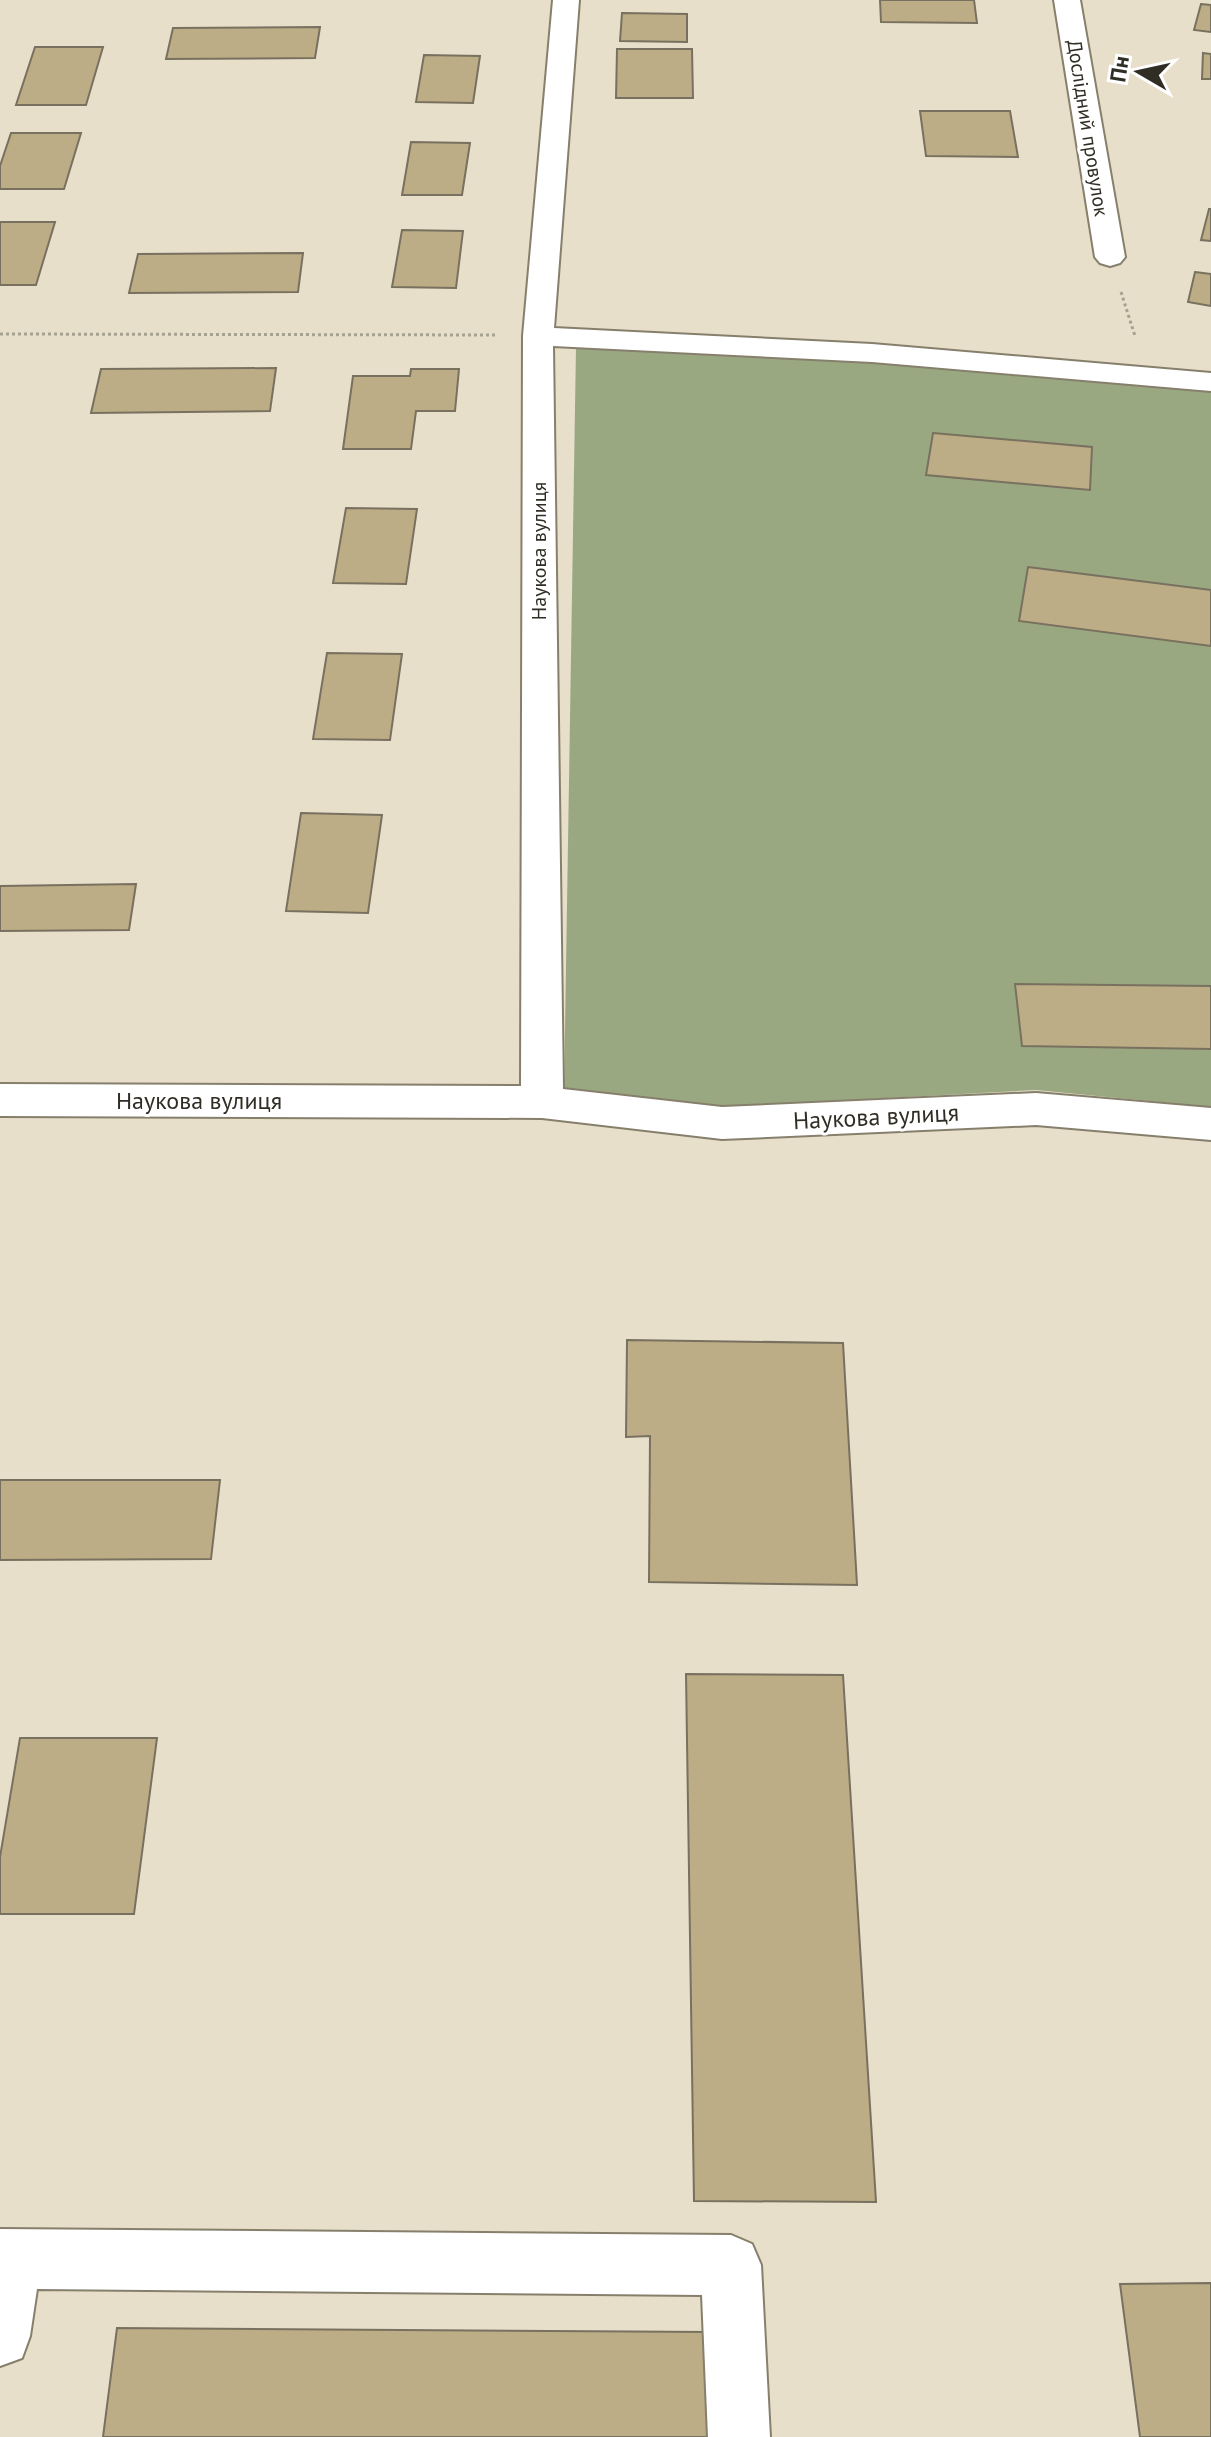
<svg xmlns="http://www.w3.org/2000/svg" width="1211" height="2437" font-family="'PT Sans',sans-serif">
<rect width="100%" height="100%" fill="#e7dfca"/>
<path fill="#9aa882" d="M576,346L866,360L1211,390V1107L1036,1090L719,1107L564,1092Z"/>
<path fill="#bdad86" stroke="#79715f" stroke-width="2" d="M880,0H974L977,23L881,22Z
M1201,4L1211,5V32L1194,30Z
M622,13L687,14V42L620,41Z
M320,27L315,58L166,59L173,28Z
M35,47H103L86,105H16Z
M617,49H692L693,98H616Z
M1203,53L1211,54V79H1202Z
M424,55L480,56L473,103L416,102Z
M920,111H1010L1018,157L926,156Z
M11,133H81L64,189H0V166Z
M411,142L470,143L462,195H402Z
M1209,209H1211V241L1201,240Z
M0,222H55L36,285H0Z
M402,230L463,231L456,288L392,287Z
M303,253L298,292L129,293L138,254Z
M1195,272L1211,274V306L1188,302Z
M276,368L270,411L91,413L101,369Z
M411,369H459L455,411H416L411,449H343L353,376H410Z
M933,433L1092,447L1090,490L926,475Z
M346,508L417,509L406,584L333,583Z
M1028,567L1211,590V646L1019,621Z
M327,653L402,654L390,740L313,739Z
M301,813L382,815L368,913L286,911Z
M136,884L129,930L0,931V886Z
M1015,984L1211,986V1049L1022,1046Z
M627,1340L843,1343L857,1585L649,1582L650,1436L626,1437Z
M0,1480H220L211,1559L0,1560Z
M686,1674L843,1675L876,2202L694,2201Z
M20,1738H157L134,1914H0V1857Z
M1211,2283V2437H1140L1120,2284Z
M117,2328L711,2332L714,2437H103Z"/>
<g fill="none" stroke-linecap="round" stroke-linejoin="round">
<g stroke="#867f6c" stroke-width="4">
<path id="minor" d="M553,0H579L554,328L872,344L1211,373V391L872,362L553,346L563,1089L722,1107L1036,1093L1211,1108V1140L1036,1125L722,1139L542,1118L0,1116V1084L521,1086L523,336Z
M1054,0H1080L1125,257L1120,263L1110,266L1100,263L1095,257Z
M0,2229L731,2235L752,2244L761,2265L770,2437H708L702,2295L37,2289L30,2336L22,2358L0,2366Z"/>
</g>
<path stroke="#a7a190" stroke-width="3" stroke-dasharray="3 3" stroke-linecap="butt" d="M1121,292L1135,336
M0,334L495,335"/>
<use href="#minor" fill="#fff" fill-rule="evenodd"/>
</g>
<g text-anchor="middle" stroke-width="6" stroke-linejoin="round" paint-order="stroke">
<g font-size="20" fill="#302d25" stroke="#fff">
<text transform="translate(1088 128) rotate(81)" y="7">Дослідний провулок</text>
<text transform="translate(539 551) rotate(-90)" y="7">Наукова вулиця</text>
</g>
<g font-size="24" fill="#302d25" stroke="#fff">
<text x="199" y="1109">Наукова вулиця</text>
<text transform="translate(876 1117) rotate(-3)" y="8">Наукова вулиця</text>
</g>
</g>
<g transform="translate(1139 72) rotate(279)" stroke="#ffffff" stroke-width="6" paint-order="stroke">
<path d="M0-6L14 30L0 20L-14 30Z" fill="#302d25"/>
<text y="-12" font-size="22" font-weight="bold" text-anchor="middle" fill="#302d25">Пн</text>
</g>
</svg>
